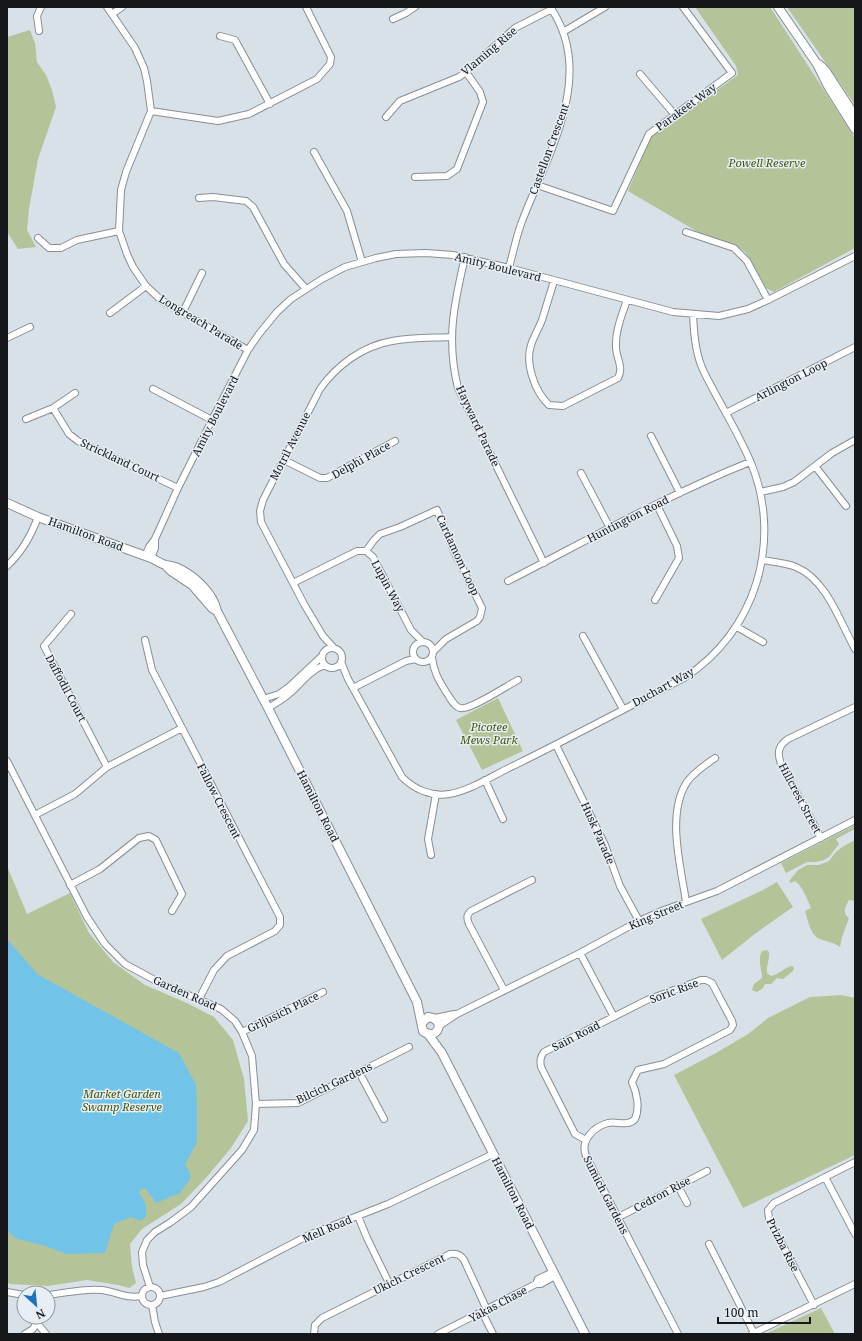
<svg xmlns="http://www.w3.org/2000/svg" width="862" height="1341" font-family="'Noto Serif',serif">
<rect width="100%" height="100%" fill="#d9e1e8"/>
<path fill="#b4c498" d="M695,7H770L855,138V248L774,292L766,288L750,259L745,252L735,245L703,235L628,191L651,137L738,75L736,66Z
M787,7H855V105Z
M30,30L35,43L37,62L46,75L52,90L56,107L38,159L29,209L27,230L36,247L18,249L7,232V37Z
M498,698L523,751L482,770L456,720Z
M855,825V829L836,839L839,844L829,857L824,860L817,862H807L786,873L781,863Z
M855,840V901L849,900C845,907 842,913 849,918L842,937L840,947C833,942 827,942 820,939C810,935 808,920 805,911L811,908C807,899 803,887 795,881L791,883L789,881L798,870L807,865H819L829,861L835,853L842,847Z
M7,866L27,914L70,893L89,933L113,962L145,985L187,1003L214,1017L233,1040L244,1079L248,1121L231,1148L205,1179L181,1204L142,1229L130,1244L132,1267L136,1283L129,1288L118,1285L87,1280L48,1286L10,1284L7,1282Z
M777,882L793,907L756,933L722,960L701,919L763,890Z
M767,950L769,952C770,959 766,966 767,973L771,976C780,974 785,967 792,966L794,968L793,971L783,979L777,978L771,984H765L763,988L757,992L752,990L754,984L762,978C762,970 757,959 762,951Z
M842,995L855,998V1155L743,1208L674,1075L716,1053L748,1034L768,1018L810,997Z
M821,1308L835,1334H765Z"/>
<path fill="#71c3e8" d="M7,939L37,974L179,1053L196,1085L197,1104V1142L185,1165L190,1173V1179L180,1193L156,1203L146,1189H141L139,1193C145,1201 147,1206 146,1216L141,1221L131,1217L114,1224L105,1253L67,1254L42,1245L17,1239L7,1231V1202L9,1201L7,1195Z"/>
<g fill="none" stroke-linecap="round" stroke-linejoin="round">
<g stroke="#878e94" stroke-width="8">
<path id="minor" d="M107,7L135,48L144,68L147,81L151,111L126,172L121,190L119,231L127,254L133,267L146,286L161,300L248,350
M112,14L122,7
M393,19L406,13L415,7
M39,31L37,16L41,7
M563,32L605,7
M220,36L235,40L270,104
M640,74L675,115
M151,111L218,121L249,114L317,79L330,64L331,57L306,7
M386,117L400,101L459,77L466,72L515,28L552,9
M314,152L347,211L362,262
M415,177L447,176L457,169L483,102L480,92L466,72
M537,185L613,211L649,134L732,73L683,7
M199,198L213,197L246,201L253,207L284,264L306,289
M686,232L734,248L747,261L768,300
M38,238L49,248H61L77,240L119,231
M465,257C454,304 446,340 458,388L544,563
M509,268C513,253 516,238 521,224C546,157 598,75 550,7
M554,281C550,294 546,307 542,320C539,328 534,336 531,345C525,364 535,392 549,405L563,406L618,378C624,367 616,358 616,347C615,331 622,315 627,300
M183,312L202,273
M110,313L146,286
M7,338L30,327
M153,389L212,420
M53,408L69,434L78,441L178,488
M726,413L855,347
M26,419L53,408L75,393
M651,436L680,493
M284,460L320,478H327L395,441
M815,466L846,506
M581,473L610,528
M760,492L783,487L794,482L832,453L855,440
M366,551L374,540L380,534L400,527L437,510L454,551L482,608L480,617L477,621L446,639L434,651
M145,556L149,547L155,539L178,488L212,420L248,350L259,334L277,312L291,299L322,279L345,267L376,258L396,254L426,253L453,255L509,268L673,312L719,316L748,309L768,300L855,256
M151,558L155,548V539
M762,560C774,562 786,563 796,567C827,580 840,622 855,649
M7,566C22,552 31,536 38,517
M508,581C588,540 667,495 750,462
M293,583L357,551H366L373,557L411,630L423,642
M655,600L679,558L677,546L657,505
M71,614L44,646L107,767
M737,627L763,642
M583,636L623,709
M145,640L152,670L280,917V925L275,931L227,956L214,970L199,999
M413 652a10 10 0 1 1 20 0a10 10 0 1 1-20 0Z
M333,647L323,636L304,604L261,522L260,511L263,500L320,389C337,365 363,346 392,341C412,337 432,338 451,337
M322 658a10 10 0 1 1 20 0a10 10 0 1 1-20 0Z
M432,658C434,672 438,679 446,692C450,697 453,706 460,708C469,711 508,685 518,680
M341,662L348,679L402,777C414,789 431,797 449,794C470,791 495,774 515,765C572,737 628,707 684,678C756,632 783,541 751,463C741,439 728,417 716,395C711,385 705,376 701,365C695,349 694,332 693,315
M353,688L406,661L416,659
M263,699L279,694L289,687L322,656
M268,708C275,704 283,699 289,694C301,684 310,670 325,665
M556,745L605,845L620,886L639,921
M7,761L87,917L105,944L125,964L160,983L221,1009L235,1021L242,1032L252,1056L256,1104L254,1130L242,1150L191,1207L171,1222L155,1232L147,1240L142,1252L143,1265L150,1287
M485,780L503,819
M35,815L75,794L107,767L182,728
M821,838L781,764C777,753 778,746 788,739L855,707
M431,855L428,839L436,794
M70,885L100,869L139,838L149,836L156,840L182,894L172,911
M686,902C681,867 666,814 687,782C694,772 705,765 715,758
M580,953L614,1017
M504,990L469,924C467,919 466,915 471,911L532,880
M435,1018L454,1014
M439,1026L457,1014L580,953L639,921L664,910L717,891L855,820
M242,1032L323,992
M359,1072L384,1119
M256,1104L298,1103L409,1047
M586,1140L575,1134L541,1067C540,1061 540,1057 544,1052L647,1000L701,980H706L712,983L732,1021L733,1025L730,1030L664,1064L638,1070L632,1082C637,1093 640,1108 635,1119C628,1127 617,1121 608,1123C593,1127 580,1141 586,1156L678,1334
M825,1177L855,1234
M678,1186L687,1203
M358,1216L367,1238L389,1283
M617,1218L707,1171
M709,1244L754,1333
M536,1284L538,1279L553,1272
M142 1296a9 9 0 1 1 18 0a9 9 0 1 1-18 0Z
M7,1292L24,1295
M48,1295C66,1293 84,1288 102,1290C117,1292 126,1299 142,1296
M160,1296L204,1287L219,1282L309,1235L388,1204L493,1154
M152,1305L155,1322L159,1334
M814,1305L769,1219L768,1210L774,1203L855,1162
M482,1312L493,1334
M37,1323L46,1334
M25,1334L33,1329L40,1317
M314,1334L315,1325L322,1318L450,1254C456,1253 461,1255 464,1260L487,1310
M438,1334L536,1284H541L555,1276
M752,1334L855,1284"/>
</g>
<g stroke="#878e94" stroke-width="10">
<path id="major" d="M778,7L817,64L828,86L855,129
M820,65L825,70L855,116
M7,503L38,517L151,558C156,560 161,564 166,565C170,566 174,566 178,568C195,576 213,593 217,611L268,708L417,1002L423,1031C432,1038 441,1032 438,1022L433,1018L428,1017L422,1023
M166,566L171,571L192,585L212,608L215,610
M428,1034L442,1053L585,1334"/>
</g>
<use href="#minor" stroke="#fff" stroke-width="6"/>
<use href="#major" stroke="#fff" stroke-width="8"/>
</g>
<g text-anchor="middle" stroke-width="3" stroke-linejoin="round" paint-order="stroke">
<g font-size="11" fill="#15171a" stroke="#e7eef5">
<text transform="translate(489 51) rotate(-40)" y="4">Vlaming Rise</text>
<text transform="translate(686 107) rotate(-36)" y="4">Parakeet Way</text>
<text transform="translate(549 149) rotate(-70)" y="4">Castellon Crescent</text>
<text transform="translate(498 267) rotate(14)" y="4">Amity Boulevard</text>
<text transform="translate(201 322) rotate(31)" y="4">Longreach Parade</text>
<text transform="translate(791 380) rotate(-27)" y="4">Arlington Loop</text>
<text transform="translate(215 416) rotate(-63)" y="4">Amity Boulevard</text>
<text transform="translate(478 426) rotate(65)" y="4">Hayward Parade</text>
<text transform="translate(290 446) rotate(-63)" y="4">Motril Avenue</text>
<text transform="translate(120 460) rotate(25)" y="4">Strickland Court</text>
<text transform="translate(361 460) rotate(-29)" y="4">Delphi Place</text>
<text transform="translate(628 519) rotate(-27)" y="4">Huntington Road</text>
<text transform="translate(86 534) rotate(20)" y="4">Hamilton Road</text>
<text transform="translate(458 555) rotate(65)" y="4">Cardamom Loop</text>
<text transform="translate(388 586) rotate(62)" y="4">Lupin Way</text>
<text transform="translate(663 687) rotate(-29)" y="4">Duchart Way</text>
<text transform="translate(66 688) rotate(62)" y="4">Daffodil Court</text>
<text transform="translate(800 798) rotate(62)" y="4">Hillcrest Street</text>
<text transform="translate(219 801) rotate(63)" y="4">Fallow Crescent</text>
<text transform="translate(318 806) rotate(63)" y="4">Hamilton Road</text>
<text transform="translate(598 833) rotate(66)" y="4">Husk Parade</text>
<text transform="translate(656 915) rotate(-23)" y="4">King Street</text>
<text transform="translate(674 991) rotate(-20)" y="4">Soric Rise</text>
<text transform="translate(185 993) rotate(24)" y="4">Garden Road</text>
<text transform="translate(283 1012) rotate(-26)" y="4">Grljusich Place</text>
<text transform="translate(576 1036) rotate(-27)" y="4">Sain Road</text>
<text transform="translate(334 1083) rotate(-25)" y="4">Bilcich Gardens</text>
<text transform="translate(513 1193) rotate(63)" y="4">Hamilton Road</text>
<text transform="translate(662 1194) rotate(-28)" y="4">Cedron Rise</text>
<text transform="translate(606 1195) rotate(63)" y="4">Sumich Gardens</text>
<text transform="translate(327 1229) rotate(-23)" y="4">Mell Road</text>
<text transform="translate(783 1245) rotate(63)" y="4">Prizba Rise</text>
<text transform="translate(409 1274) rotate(-26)" y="4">Ukich Crescent</text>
<text transform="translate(498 1304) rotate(-28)" y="4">Yakas Chase</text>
</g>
<g font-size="11" font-style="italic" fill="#43580a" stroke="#e7eef5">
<text x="767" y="167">Powell Reserve</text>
<text x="489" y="731">Picotee<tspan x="489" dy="13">Mews Park</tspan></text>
<text x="122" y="1098">Market Garden<tspan x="122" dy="13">Swamp Reserve</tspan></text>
</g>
</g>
<rect width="862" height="1341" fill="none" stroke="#15171a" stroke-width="16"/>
<g transform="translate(36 1305) rotate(153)"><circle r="19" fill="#e7eef5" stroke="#93989d"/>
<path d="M0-3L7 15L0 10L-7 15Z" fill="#1e73c1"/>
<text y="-6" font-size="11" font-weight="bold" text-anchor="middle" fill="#15171a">N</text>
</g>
<path d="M718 1317v6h92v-6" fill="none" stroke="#15171a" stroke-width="2"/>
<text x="724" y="1317" font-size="12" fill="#15171a" stroke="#e7eef5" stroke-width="3" paint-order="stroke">100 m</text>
</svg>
